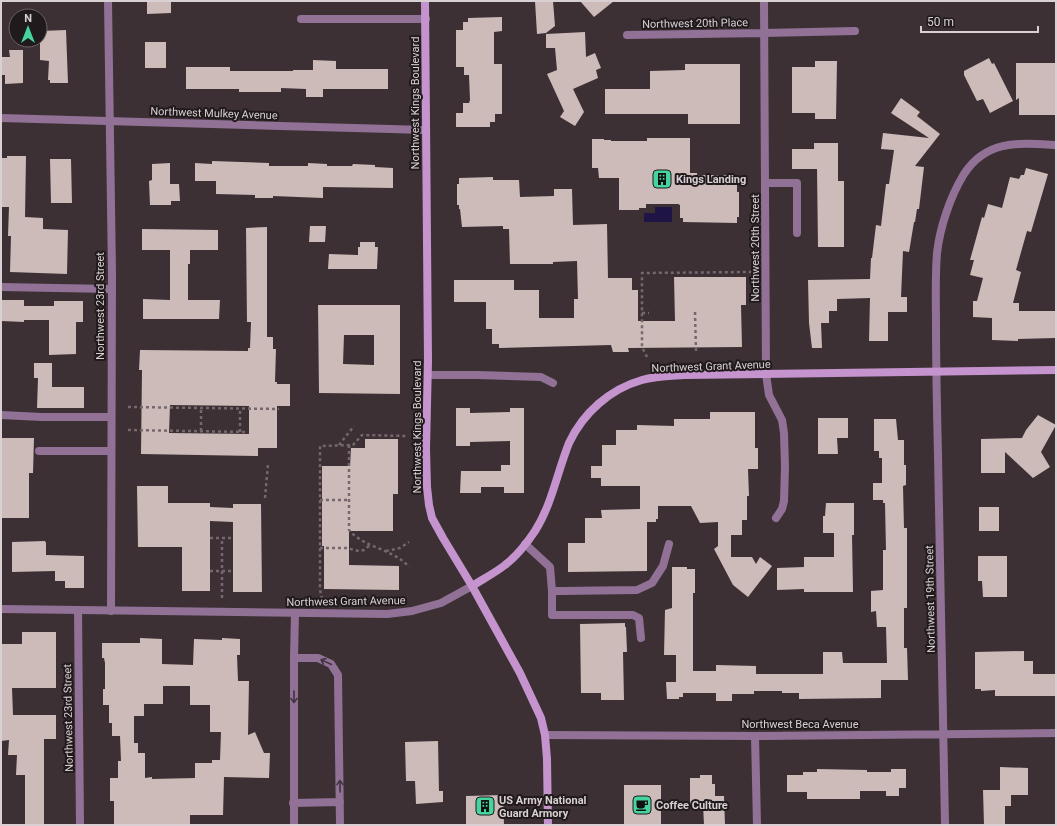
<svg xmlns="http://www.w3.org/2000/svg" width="1057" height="826" font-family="Roboto,sans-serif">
<rect width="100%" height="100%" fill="#3d3035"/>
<path fill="#1e1544" d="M655,207H672V222H644V213H655Z"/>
<path fill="#ccbbb8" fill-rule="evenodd" d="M147,1H171V13L147,14Z
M535,1H553L555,26L546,33L537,34Z
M580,1H614L594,17Z
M502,17V31L494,32V64H502V114H495V122H490V127H456V113H463V103H469L470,100L469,75H464V67H456V30H463V22H468V18Z
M66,30L68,83H50V80H48L49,61L40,60V31Z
M585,32L586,57L595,53L601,68L596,70L598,78L573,89L584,112L575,126L560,117L564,111L547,74L557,70L555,48H546V34Z
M145,42H166V68H145Z
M9,50H23V83L5,84V75H1V57H10Z
M989,58L992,64L994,63L1013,101L990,113L983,99L977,101L964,75V71Z
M313,60L336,61V69H388V89H323V97H306V89L281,88V92H239V89H186V67H230V71H293V70H313Z
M815,61H837L836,119H815V113H792V67H815Z
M1016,63H1056V115H1019V98L1016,100Z
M685,64H740V124H688V114H605V89H650V71L685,70Z
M901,98L920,112L917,116L940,134L915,166L924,167L919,209H917L915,222H914L909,252L903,251L901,297H907V312H888V341H869L870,298L837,299V311H829V323H821L822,348H812L809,323L808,280L870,279L871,258H872L876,225L881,226L886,184H889L894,150L881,149L883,133L929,138L891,113Z
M647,138H690V173H697V175H735V181H737V192H739V217H737V223L683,222V218H680V205L678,204H646V208H639V210H619V178H599L598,168H592V139H604V140H611V141H647Z
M814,143H838V181H844V247H818L817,169H792V149H814Z
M7,156H26L25,217L43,218V229L68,230L67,274L10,272L11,236H8L9,207H1V158H7Z
M50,159H71L72,203H51Z
M212,161L269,163V166H308V163L327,164V166H352L353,164L375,165V167L393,168V188L323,187V198L273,196V198H255V195L216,194V181H195V163L212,164Z
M170,163V184H179L180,201H171V205H150L149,181L152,180V164Z
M1026,168L1048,174L1031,232L1027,231L1016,270L1021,272L1013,303H1019V311H1056L1055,338L1018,339V341L992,340V318L973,317V301H977L983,278L970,275L974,260H970L982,217L984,218L988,204L1002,208L1010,177L1019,179L1021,175H1024Z
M493,177V180H519L520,197L554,196V189H572L573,225L607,224L608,278H632V290H638V321H675L674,277H746V305H741L742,347L629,348H628L629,352H613L611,345L499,348V344H492V329H486V302H454V280H514V290H539V318H574V299H578L577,261L553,262V264H510L509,229H503V226L462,227L460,209H459V205H457V184H459V178Z
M310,226H326L325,242H309Z
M267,227V337H273V349H276L275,382H277V384H290V406H277V448H258V456L141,454L142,370H139L140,350L248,351V348H250L251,322H247L246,228ZM170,405L249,406V434L169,433Z
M142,229L218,230V250H190V264H188V300H220L219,319H143V299L170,300V250H142Z
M360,242H375V247H378L377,269H328L329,254L358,255V247H360Z
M1,300H24V306H54V301H83V322H76V354L49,355V320H24V322L1,321Z
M318,305H400V394L319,393ZM344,335H374V365L343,364Z
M34,363H52V387H84V408H37L38,378H34Z
M456,408H470V413L510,412V408H524V493H504V487H481V493H460L461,471H501V465H510V441L470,442V446H456Z
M710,412H755V448H758V469H748L749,496H747V520H742V535H731V557H752L756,564L760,557L772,566L748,597L733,585L714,549L718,546V522L700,523L691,506H658V519H656V522H647V571L568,572V543H585V518H602L601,510L640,509V486H601V478H591V466H602V445H616V430H637V425L674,426V419H710Z
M1038,415L1056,425L1041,452L1050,467L1033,478L1005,452V473H981V439L1022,438L1026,430Z
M818,418H848V438H837L838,454H818Z
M874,419H896L898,440H904V465H906V485L903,486L904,528H907V608H904V648H907L908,680H881V698L799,699V693H782V691H754V694H732V701H716V693H683V697H679V699H667L666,682H676V655H664L665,610L672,608V567H687V569H695V593H693V671H716V665L756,666V674H823V652H842L843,663H887L886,627H877L876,611L871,612V591L883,590V550H886L885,503H883V500H873V483H882V458H879V451H874Z
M1,438H34L33,473H29V518H1Z
M365,439H398V494H393V531H349V565L399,566V590L324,589V546H322V466H350L351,448H365Z
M137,486H168V503H210V507L233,508V504H261L262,592H233V522L210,521V591H182V547H138Z
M826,503H854V535H852L853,592H804V589L777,590V568L804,567V557H834V533H823V516H825Z
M979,507H999V531H979Z
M45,541L46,543V555L84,556V588H65V581H55V571L12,572V542Z
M978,556H1007V597H983L982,581H978Z
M625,623V627H626L627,652H623L624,700H601V693H581L580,624Z
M22,632H56V688H12L13,715H56V739H44V825H25V775H16L17,755H8L9,740L1,741V644H22Z
M140,638L162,639V664L193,665L194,639L222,640V638L240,639V655H237L238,681H249L248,735L255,732L264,753H270L269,778L224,777L223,815H190V825H114V801H110V778H118V761H121L120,736H112V723H109V705H103V689H105V663L104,658H102V643H140ZM163,686H190V705H210V732H221L220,760H212V763H195V778L152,779V777L145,778V753H138V743H134V716H144V704H163Z
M1024,651V661H1033V674H1056V696H995V690L981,691V689H975V652Z
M438,741L439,791H443V802L416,804L415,781H406L405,742Z
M1000,767L1028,768V795H1011V806H1005V825H984L983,790H1000Z
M817,769L867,770V772H891V769H906V788H899V796H886V791H860V799H807V792H787V775H803V772H817Z
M700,775H712V784H715V796H724L725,825H704L703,804H690V778H700Z
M624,785H661V825H624Z
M503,795L504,825H466V796Z"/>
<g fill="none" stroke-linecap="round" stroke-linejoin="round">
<path stroke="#74686d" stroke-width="2.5" stroke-dasharray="3 3" stroke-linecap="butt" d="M695,312L696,351
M642,313H649
M647,357L642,347V273L752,272
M128,407L279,409
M128,430L248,432
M201,431V408
M240,432V409
M339,445L354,426
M349,445V530C364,548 394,549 409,567
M265,498L268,464
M320,500H349
M210,538H233
M320,548H346L359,551L364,550L371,544
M386,551L400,548L409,542
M210,571H233
M222,598V538
M322,599L320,590V446L353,445L362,435L406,436
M503,816H532"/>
<path stroke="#917296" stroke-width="8" d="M301,19H426
M764,33L855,31
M765,183H797V233
M1,287L112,289
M1,415L42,417H111
M39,451H111
M525,544L550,567L552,591H561L637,590L652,583L663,566L669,544
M552,591V615H633L639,618L641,638
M294,658H318L331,664L338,675L340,825
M293,803L340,802
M294,825V658L295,613"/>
<path stroke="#917296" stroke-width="8" d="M108,1L112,273L111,611
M764,1L766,374L769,395L782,420L784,433L785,467L784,501L782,509L776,518
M627,35L764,33
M1,118L426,130
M428,375H477L541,377L553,383
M78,610L80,825
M545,735L755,736L1056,733
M755,736L757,825
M945,825C943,702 940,578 938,455C937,412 936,369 936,326C936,302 935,277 937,253C940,227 950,197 964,174C987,139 1020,143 1056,145"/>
<path stroke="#917296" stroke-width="8" d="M1,609L387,614L412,611L441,603L472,586"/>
<path stroke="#c594ce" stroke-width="8" d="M425,1L428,361L426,449L427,487L429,505L432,518L443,538L472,586L520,673L541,718L545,735L547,759L548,825
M472,586C483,579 495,573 505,565C517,556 527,543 535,531C552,504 557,473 569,443C583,413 610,389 642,380C656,376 670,376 684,375L1056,370"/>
</g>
<defs><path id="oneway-shaft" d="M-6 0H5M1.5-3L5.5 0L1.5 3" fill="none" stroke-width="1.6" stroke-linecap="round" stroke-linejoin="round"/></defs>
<g stroke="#423441">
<use href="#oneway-shaft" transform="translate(326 662) rotate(-155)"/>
<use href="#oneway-shaft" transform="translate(294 697) rotate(90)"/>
<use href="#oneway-shaft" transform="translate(340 786) rotate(-91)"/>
</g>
<defs>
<g id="building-square" transform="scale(1)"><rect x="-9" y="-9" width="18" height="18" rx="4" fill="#45d49f" stroke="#201a1c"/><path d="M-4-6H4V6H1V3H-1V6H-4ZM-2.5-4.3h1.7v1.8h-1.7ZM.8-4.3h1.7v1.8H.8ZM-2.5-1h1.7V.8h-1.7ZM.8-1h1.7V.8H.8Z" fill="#111"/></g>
<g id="cafe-square" transform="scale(1)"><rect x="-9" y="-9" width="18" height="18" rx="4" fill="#45d49f" stroke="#201a1c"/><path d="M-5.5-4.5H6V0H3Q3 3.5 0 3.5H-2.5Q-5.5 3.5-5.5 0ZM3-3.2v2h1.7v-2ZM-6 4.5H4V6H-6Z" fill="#111"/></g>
</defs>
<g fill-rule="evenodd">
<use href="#building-square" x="662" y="179"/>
<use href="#cafe-square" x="642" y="805"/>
<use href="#building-square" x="485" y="806"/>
</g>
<g text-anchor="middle" stroke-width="4" stroke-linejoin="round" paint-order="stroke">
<g font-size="11" fill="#d9d0d3" stroke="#201a1c">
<text transform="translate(695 23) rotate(-1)" y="4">Northwest 20th Place</text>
<text transform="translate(415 103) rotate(-90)" y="4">Northwest Kings Boulevard</text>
<text transform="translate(214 113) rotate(2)" y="4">Northwest Mulkey Avenue</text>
<text transform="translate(755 248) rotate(-90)" y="4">Northwest 20th Street</text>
<text transform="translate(100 306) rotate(-90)" y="4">Northwest 23rd Street</text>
<text transform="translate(711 366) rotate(-2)" y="4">Northwest Grant Avenue</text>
<text transform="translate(417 427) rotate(-90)" y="4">Northwest Kings Boulevard</text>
<text transform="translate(930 599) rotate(-91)" y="4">Northwest 19th Street</text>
<text transform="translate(346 601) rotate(-1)" y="4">Northwest Grant Avenue</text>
<text transform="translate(68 718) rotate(-91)" y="4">Northwest 23rd Street</text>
<text x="800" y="728">Northwest Beca Avenue</text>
</g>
<g font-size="11" font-weight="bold" fill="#d9d0d3" stroke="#201a1c" text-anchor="start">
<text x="676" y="183">Kings Landing</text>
<text x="499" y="804">US Army National<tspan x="499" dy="13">Guard Armory</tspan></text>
<text x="656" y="809">Coffee Culture</text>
</g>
</g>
<rect width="1057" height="826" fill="none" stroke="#d9d0d3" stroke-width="4"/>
<g transform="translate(28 28)"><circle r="19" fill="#201a1c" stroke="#6a6365"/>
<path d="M0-3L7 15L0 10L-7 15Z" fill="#45d49f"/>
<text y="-6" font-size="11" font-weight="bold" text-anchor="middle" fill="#d9d0d3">N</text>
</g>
<path d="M921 26v6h117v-6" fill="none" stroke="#d9d0d3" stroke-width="2"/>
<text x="927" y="26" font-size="12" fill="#d9d0d3" stroke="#201a1c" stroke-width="3" paint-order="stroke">50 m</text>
</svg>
